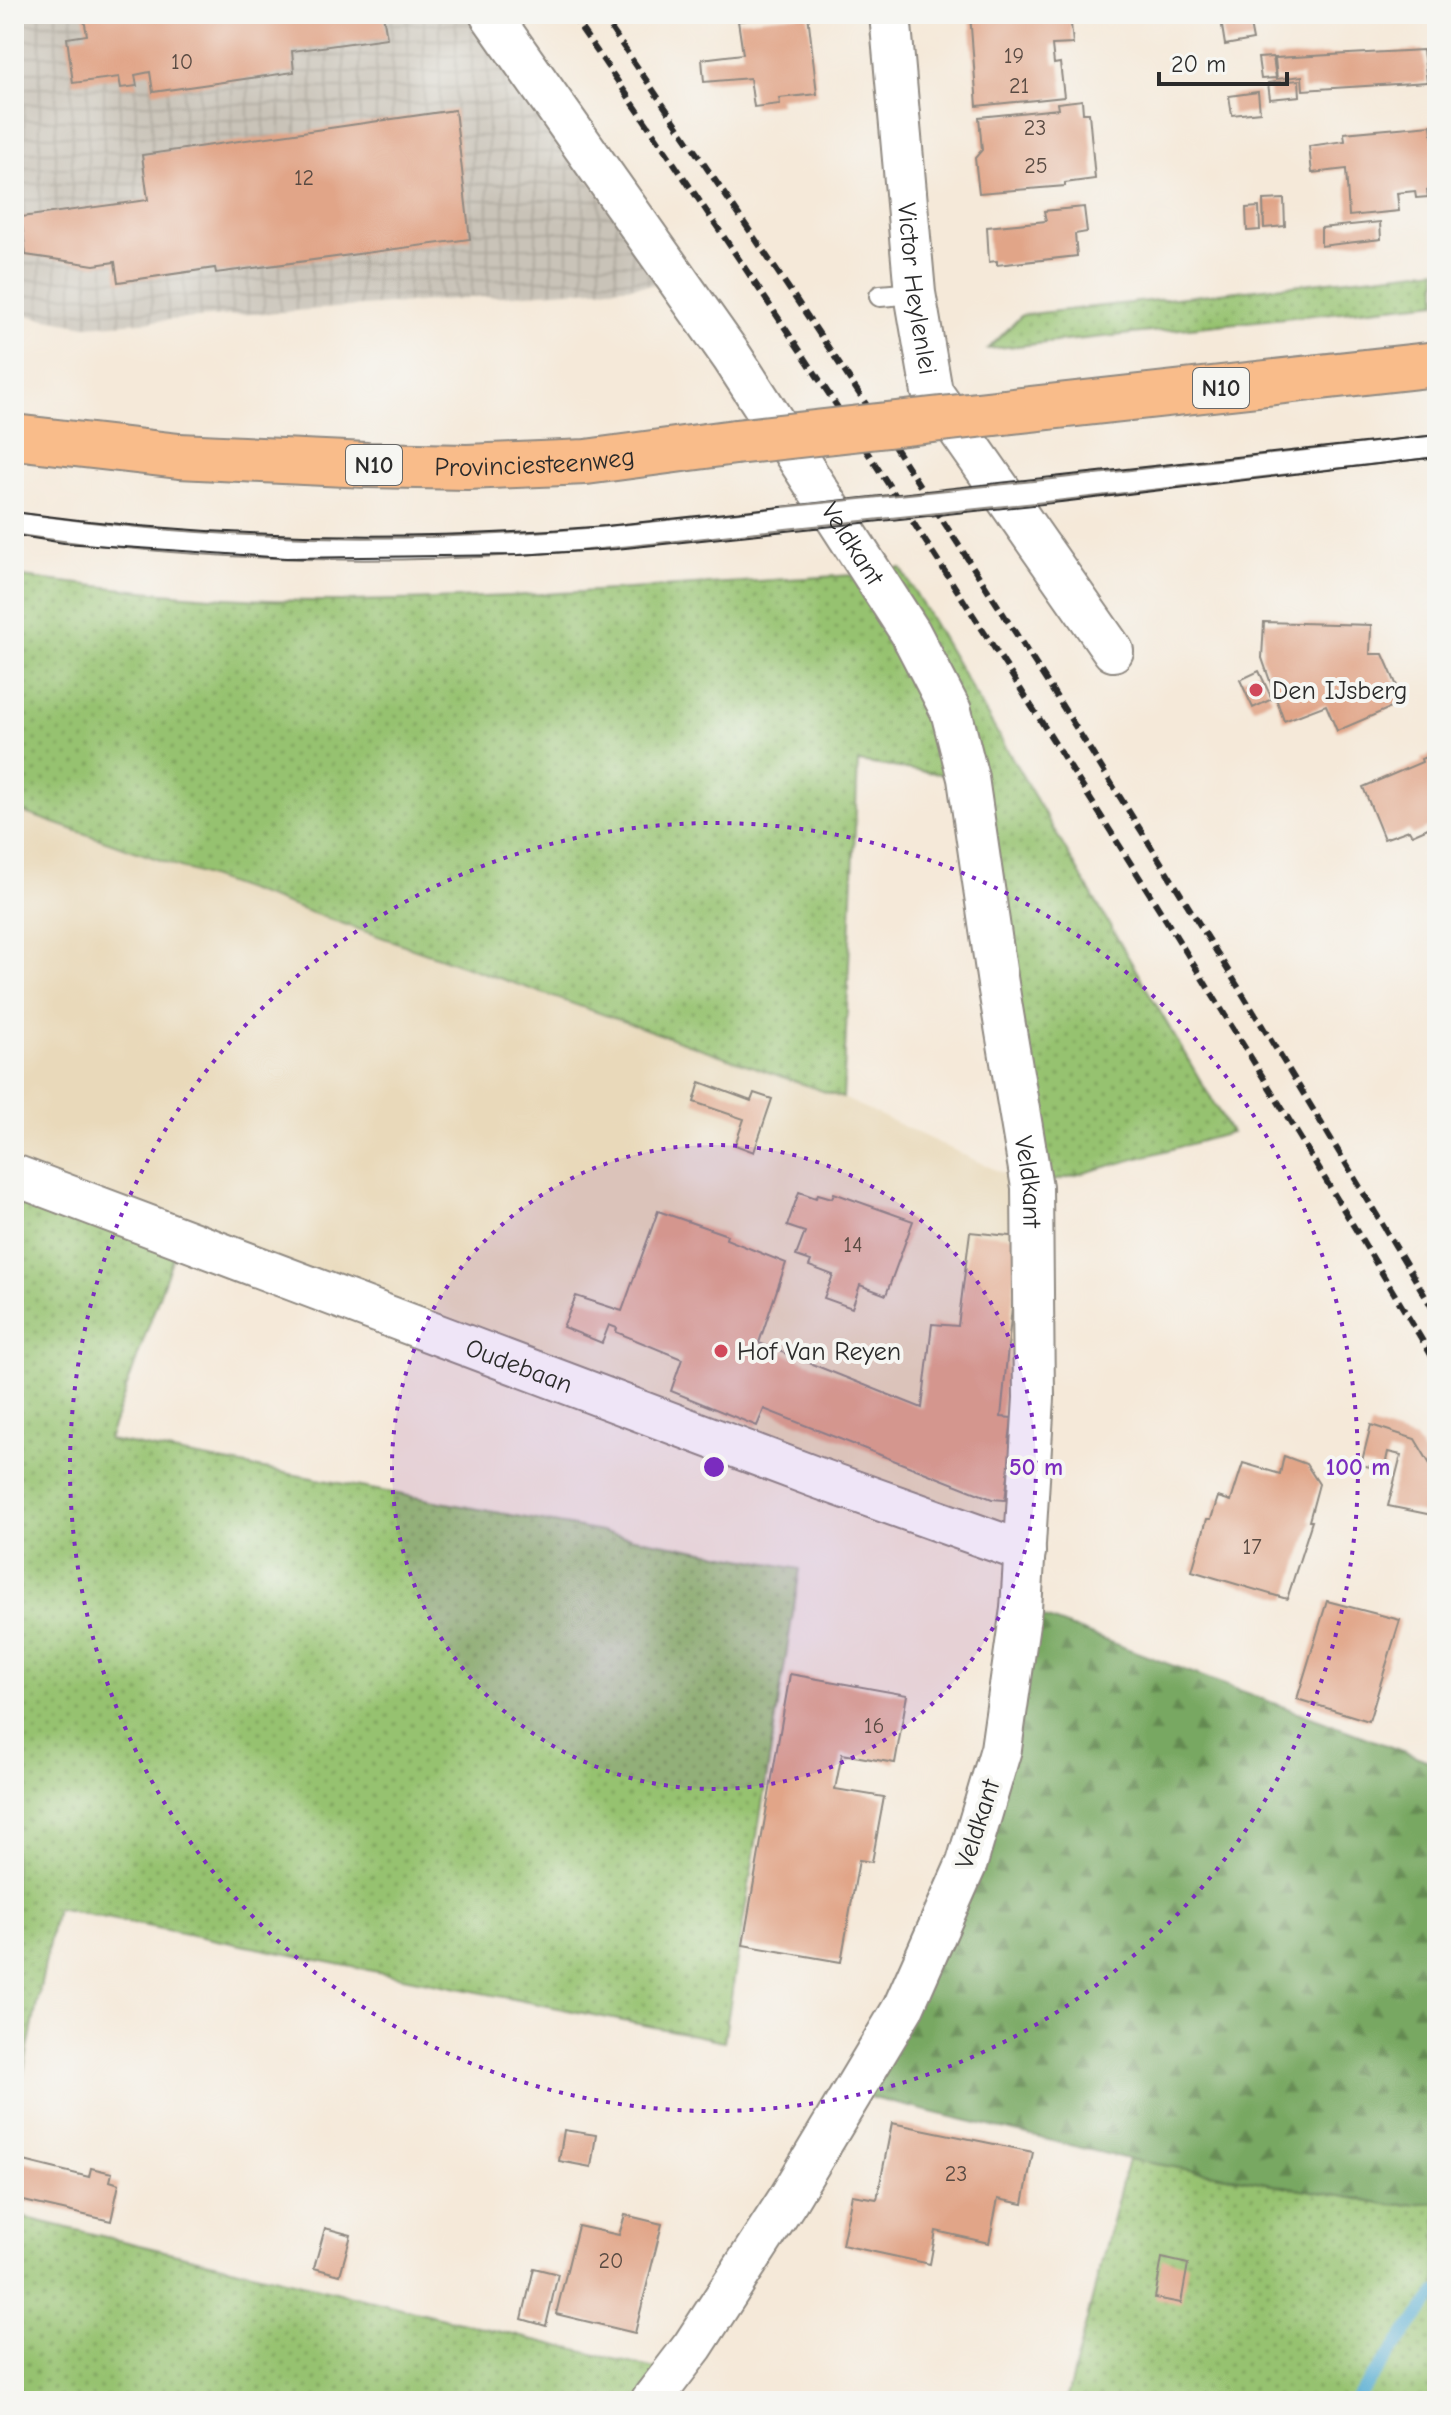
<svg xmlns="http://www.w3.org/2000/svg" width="1451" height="2415" font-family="'Comic Neue',sans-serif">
<defs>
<pattern id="industrial-grid" width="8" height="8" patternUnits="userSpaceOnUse" patternTransform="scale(2)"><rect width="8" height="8" fill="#c9c3b8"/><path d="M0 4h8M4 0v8" fill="none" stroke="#ada89e"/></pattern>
<pattern id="grass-dots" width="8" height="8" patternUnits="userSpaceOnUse" patternTransform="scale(2)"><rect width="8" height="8" fill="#96c270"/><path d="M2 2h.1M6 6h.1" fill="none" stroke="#7b9e5c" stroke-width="1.8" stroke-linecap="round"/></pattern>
<pattern id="forest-firs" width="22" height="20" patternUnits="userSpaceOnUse" patternTransform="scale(2)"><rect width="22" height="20" fill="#78a862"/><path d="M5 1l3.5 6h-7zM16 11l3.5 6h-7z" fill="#638951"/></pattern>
</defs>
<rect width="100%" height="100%" fill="#f6f6f2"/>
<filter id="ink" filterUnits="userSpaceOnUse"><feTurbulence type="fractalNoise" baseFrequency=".0125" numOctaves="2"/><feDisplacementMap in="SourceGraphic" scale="16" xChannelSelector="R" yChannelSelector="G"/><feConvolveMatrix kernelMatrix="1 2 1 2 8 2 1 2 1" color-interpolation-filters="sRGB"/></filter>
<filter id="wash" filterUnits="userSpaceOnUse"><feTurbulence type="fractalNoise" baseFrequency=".006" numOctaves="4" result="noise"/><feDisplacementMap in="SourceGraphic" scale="32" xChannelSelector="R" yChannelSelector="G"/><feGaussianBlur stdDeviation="1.8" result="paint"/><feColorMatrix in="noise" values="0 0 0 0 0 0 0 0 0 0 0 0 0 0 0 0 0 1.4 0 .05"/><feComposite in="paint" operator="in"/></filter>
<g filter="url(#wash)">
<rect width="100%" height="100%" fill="#f5e9d9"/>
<path fill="#e9d9ba" d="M14,809L843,1098L1032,1187L1025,1552L14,1175Z"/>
<path fill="url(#industrial-grid)" d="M14,14H471L664,284L86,326L14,313Z"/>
<path fill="url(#grass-dots)" stroke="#60764e" stroke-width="2" d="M1437,269V302L988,349L1022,315Z
M901,568L1231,1133L1032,1187L968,778L858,762L843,1098L14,809V576C118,589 224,602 329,601C504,600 680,585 856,575Z
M14,1175L180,1237L108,1440L800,1569L724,2041L56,1908L14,2120Z
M1128,2159L1393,2205L1437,2203V2401H1066Z
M14,2215L672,2373L651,2401H14Z"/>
<path fill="url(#forest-firs)" stroke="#526a46" stroke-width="2" d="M1021,1609L1437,1764V2203L1393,2205L1128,2159L852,2093L967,1863Z"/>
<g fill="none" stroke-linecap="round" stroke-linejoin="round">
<path stroke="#54acd1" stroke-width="12" d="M1354,2401L1437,2292"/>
</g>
<g id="blocks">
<path fill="#e1a588" d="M83,14H383L387,38L292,51L294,72L153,92L150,72L135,75L137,86L121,88L119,77L73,83L67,38L87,35Z
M808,14L817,94L779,98L780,104L754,107L750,78L704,82L702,59L743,54L738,21Z
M970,14H1070L1073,44L1052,45L1054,64L1060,63L1064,97L977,106Z
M1220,14H1248L1253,40L1225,45Z
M1423,50L1427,82L1303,90L1302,76L1277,79L1275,58Z
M1273,57L1276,78L1261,79L1258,58Z
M1299,80L1300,96L1270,99L1268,83Z
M1258,92L1260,112L1232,115L1229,96Z
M1082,100L1083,113H1089L1095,179L1065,183V186L979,193L975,158L982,150L979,117L1058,109L1057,103Z
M455,110L470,239L216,273L215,268L118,282L115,262L94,265L26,255L21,217L148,200L142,155Z
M1431,125L1435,159H1437V189L1427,190L1428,197L1416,198L1415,191L1397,193L1399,211L1349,216L1346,169L1312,173L1309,146L1345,141L1344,133Z
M1284,199L1285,226L1264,228L1263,200Z
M1084,207L1087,232L1075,234L1077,256L997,265V261L989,262L987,227L1046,221L1044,211Z
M1259,207L1260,230L1247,231L1246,208Z
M1380,222L1381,239L1321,246V228Z
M1264,622L1371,625L1370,654H1383L1404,702L1337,731L1326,705L1284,721L1262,658Z
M1259,671L1272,699L1253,708L1240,680Z
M1437,752V824L1412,835L1409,830L1384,839L1363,787L1422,762L1421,759Z
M700,1082L751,1101L754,1093L772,1099L754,1152L735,1145L744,1119L694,1102Z
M799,1192L816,1198L818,1194L832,1198L834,1193L913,1221L886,1295L860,1285L852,1308L824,1298L833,1275L809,1266L811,1261L796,1256L805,1232L787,1226Z
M658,1211L727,1235L726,1239L786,1263L759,1343L922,1408L932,1324L958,1326L970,1232L1019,1237L1001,1417L1012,1418L1009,1443L1012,1444L1005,1500L992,1499L764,1409L757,1426L671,1391L682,1359L616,1332L617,1328L609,1325L602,1343L563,1327L576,1296L622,1311Z
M1371,1425L1415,1439L1437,1476V1516L1388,1506L1401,1455L1388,1452L1384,1470L1361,1465Z
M1284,1456L1306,1464L1319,1484L1309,1521H1312L1287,1599L1192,1571L1207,1519H1211L1218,1497L1231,1501L1243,1463L1280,1474Z
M1327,1601L1400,1620L1369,1721L1297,1699Z
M790,1674L907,1695L895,1763L842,1754L835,1789L884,1797L872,1862L859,1860L841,1962L743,1945Z
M892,2123L1033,2152L1023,2204L998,2199L989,2243L936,2231L930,2264L842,2245L852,2195L877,2199Z
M564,2130L596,2135L591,2167L559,2161Z
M24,2161L89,2177L91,2168L112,2173L110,2181L119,2184L111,2221L15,2199Z
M625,2215L662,2224L635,2333L556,2314L578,2226L619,2235Z
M325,2228L351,2235L340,2275L314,2268Z
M1162,2258L1188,2264L1181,2303L1155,2298Z
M534,2268L558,2274L546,2326L522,2319Z"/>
</g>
</g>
<g filter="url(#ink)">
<use href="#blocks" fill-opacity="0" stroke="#908a82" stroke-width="2"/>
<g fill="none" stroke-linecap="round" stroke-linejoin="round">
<g stroke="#908a82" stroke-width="24">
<path id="lane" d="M880,296L915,293
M1054,490L1437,446
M14,523C179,548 351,554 518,544C607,539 695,528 784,518"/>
</g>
<g stroke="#908a82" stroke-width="44">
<g id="street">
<path id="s1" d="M490,14L732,357L910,632L951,711L968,778L998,984L1032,1187L1034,1398L1021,1609L1001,1749L967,1863L903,2008L789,2198L693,2346L651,2401"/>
<path id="s2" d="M890,14L915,293L932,392L1113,651"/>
<path id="s3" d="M14,1175L815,1477L1025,1552"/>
</g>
</g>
<g stroke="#908a82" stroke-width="48">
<g id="primary">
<path d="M1004,412L1437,364"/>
<path id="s4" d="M14,437L179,456L367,465L467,467L586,462L735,442"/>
</g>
</g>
<use href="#lane" stroke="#fff" stroke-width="20"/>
<use href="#street" stroke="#fff" stroke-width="40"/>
<use href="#primary" stroke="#f9bc8a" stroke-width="44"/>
<path stroke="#2b2b2b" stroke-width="2" d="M14,512C211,539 408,542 606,526L1437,435
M14,535L64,543L286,558L519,555L616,549L1061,502L1437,457"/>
<path stroke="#2b2b2b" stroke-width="6" stroke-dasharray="12 6" stroke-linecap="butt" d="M571,14C877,453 1163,906 1437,1365
M601,14C674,121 748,227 820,335C1035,656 1240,984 1437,1316"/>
<g stroke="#908a82" stroke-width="24" stroke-linecap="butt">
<path id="lane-bridge" d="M784,518L1054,490"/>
</g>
<g stroke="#908a82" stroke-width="48" stroke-linecap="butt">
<path id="primary-bridge" d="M735,442L1004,412"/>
</g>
<use href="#lane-bridge" stroke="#fff" stroke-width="20"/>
<use href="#primary-bridge" stroke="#f9bc8a" stroke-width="44"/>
</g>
</g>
<circle cx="714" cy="1467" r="322" fill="#7b2cbf" fill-opacity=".12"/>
<g fill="none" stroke="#7b2cbf" stroke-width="4" stroke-dasharray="4 8">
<circle cx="714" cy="1467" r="322"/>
<circle cx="714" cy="1467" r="644"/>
</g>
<g fill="#d1495b" stroke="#f6f6f2" stroke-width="3">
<circle cx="1256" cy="690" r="8"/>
<circle cx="721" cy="1351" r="8"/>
</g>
<g text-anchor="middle" stroke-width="8" stroke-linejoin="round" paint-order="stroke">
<g font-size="22" fill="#584a42">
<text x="1014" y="63">19</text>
<text x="182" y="69">10</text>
<text x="1019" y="93">21</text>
<text x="1035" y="135">23</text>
<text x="1036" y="173">25</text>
<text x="304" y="185">12</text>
<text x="853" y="1252">14</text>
<text x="1252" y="1554">17</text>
<text x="874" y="1733">16</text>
<text x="956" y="2181">23</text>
<text x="611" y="2268">20</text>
</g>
<g fill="#f6f6f2" stroke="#686867" stroke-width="2">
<rect x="1193" y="368" width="56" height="40" rx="6"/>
<rect x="346" y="445" width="56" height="40" rx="6"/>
</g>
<g font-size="24" font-weight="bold" fill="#2b2b2b">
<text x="1221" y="396">N10</text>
<text x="374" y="473">N10</text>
</g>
<g font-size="26" fill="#2b2b2b" stroke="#f6f6f2">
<text dy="9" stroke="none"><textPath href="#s2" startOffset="276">Victor Heylenlei</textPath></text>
<text dy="9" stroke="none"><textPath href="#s4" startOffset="522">Provinciesteenweg</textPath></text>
<text dy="9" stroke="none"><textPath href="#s1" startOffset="642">Veldkant</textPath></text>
<text dy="9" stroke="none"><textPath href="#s1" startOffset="1314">Veldkant</textPath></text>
<text dy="9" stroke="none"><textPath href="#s3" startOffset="540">Oudebaan</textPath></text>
<text transform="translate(977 1824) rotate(-72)" y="9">Veldkant</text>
</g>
<g font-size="26" fill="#2b2b2b" stroke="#f6f6f2" text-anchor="start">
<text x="1272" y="699">Den IJsberg</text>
<text x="737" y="1360">Hof Van Reyen</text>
</g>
</g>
<circle cx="714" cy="1467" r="12" fill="#7b2cbf" stroke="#f6f6f2" stroke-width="4"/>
<g font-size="24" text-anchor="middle" font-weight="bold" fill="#7b2cbf" stroke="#f6f6f2" stroke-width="8" stroke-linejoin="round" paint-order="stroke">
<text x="1036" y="1475">50 m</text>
<text x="1358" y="1475">100 m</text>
</g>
<rect width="1451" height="2415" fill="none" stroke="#f6f6f2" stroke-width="48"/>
<path d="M1159 72v12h128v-12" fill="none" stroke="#2b2b2b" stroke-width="4"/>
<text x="1171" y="72" font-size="24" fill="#2b2b2b" stroke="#f6f6f2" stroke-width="6" paint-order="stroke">20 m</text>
</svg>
